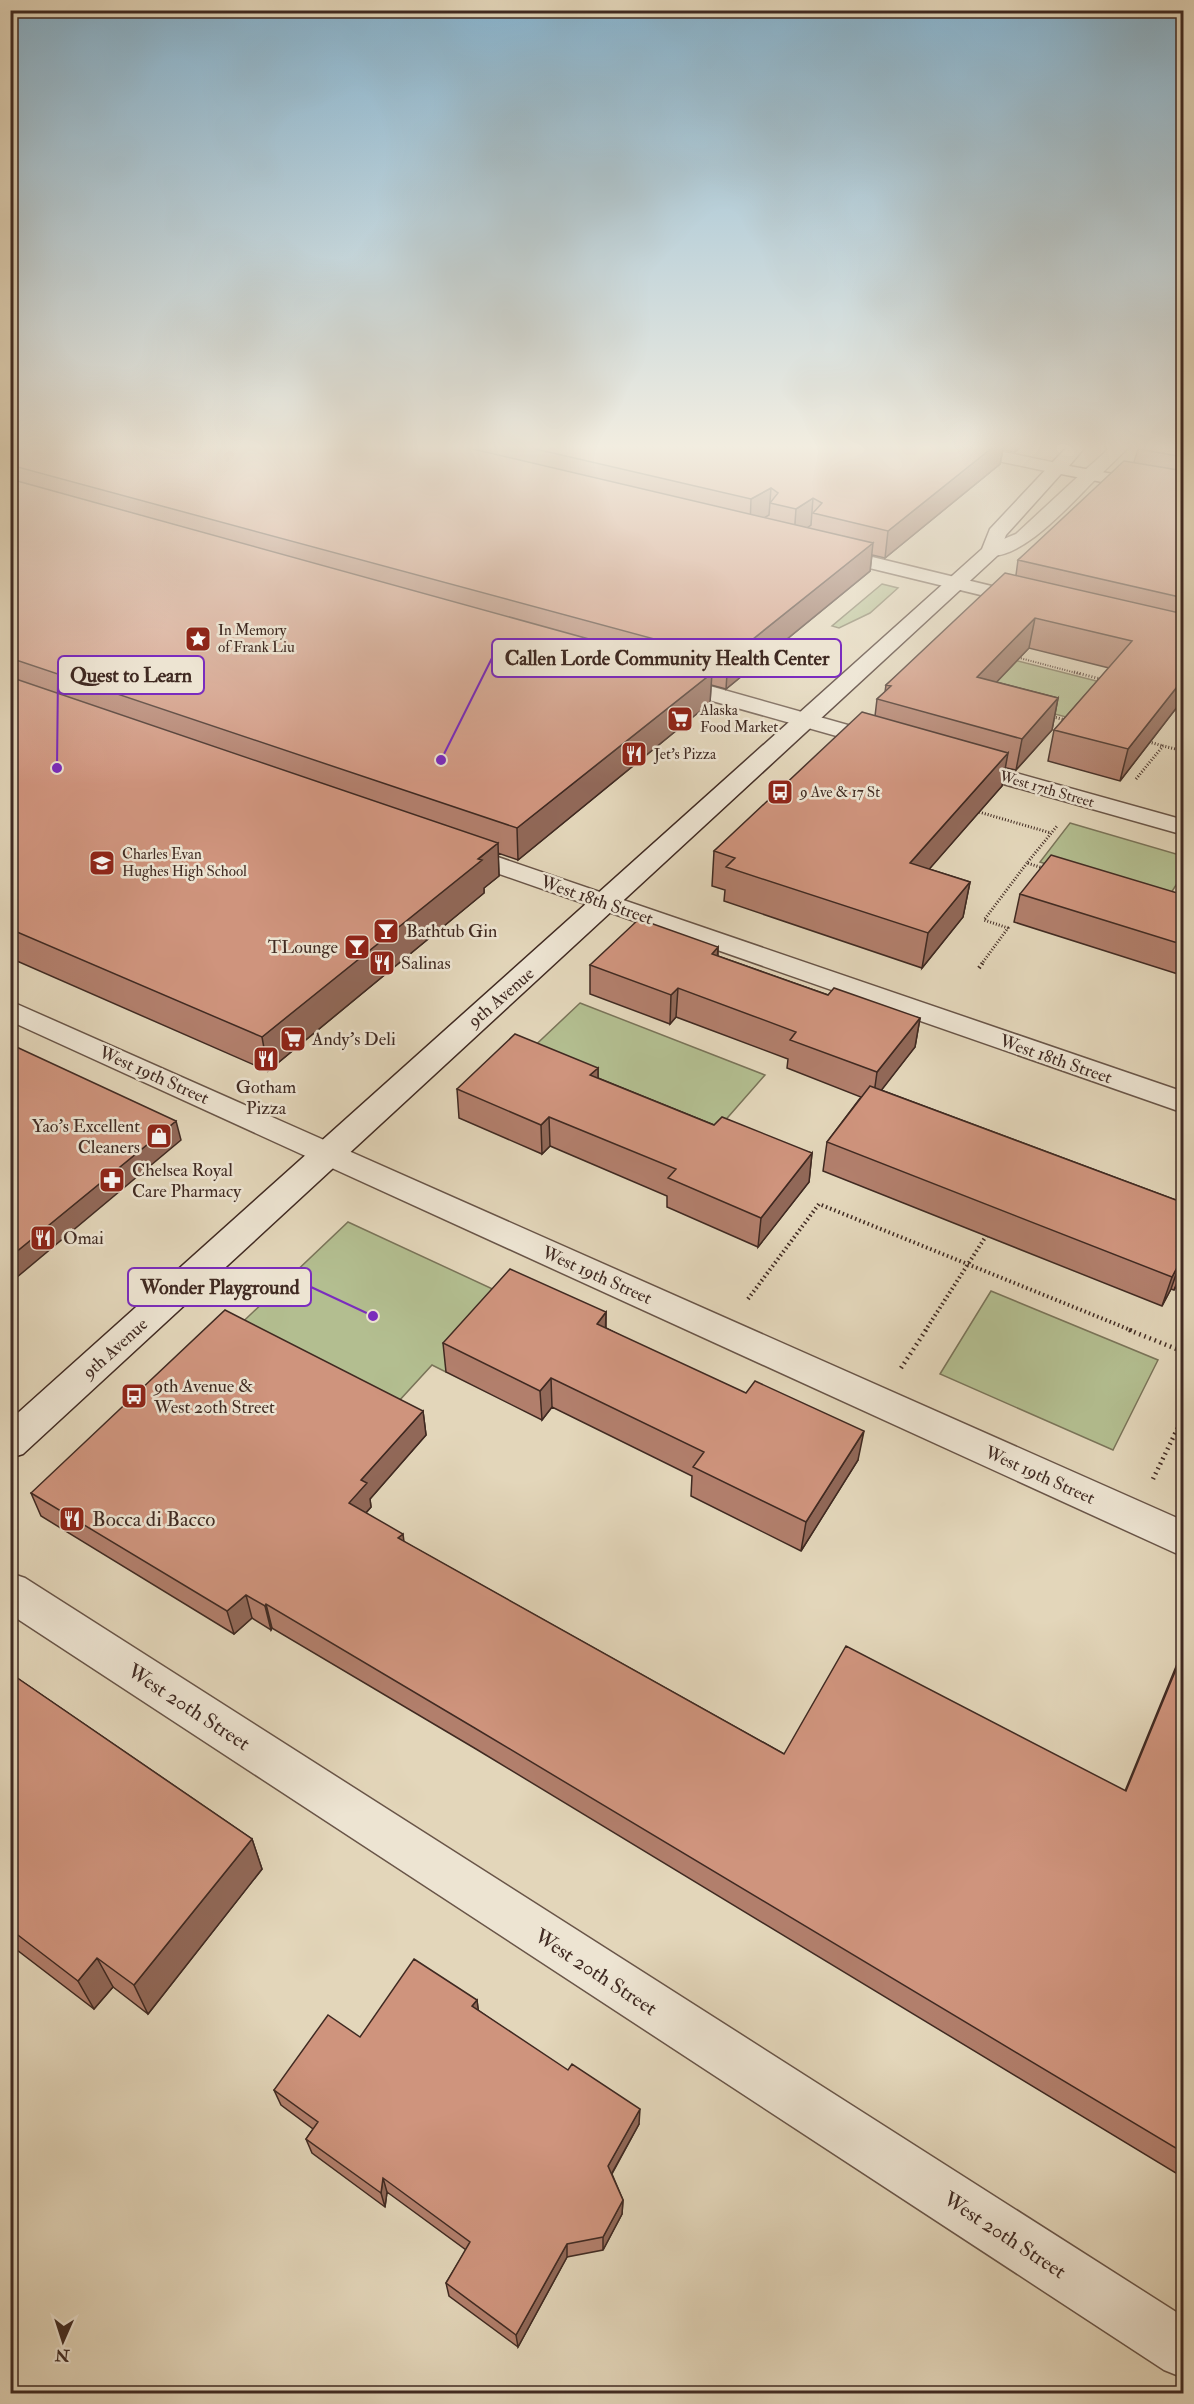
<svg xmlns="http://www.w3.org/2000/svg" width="1194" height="2404" font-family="'IM FELL Double Pica',serif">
<rect width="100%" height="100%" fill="#e3d6ba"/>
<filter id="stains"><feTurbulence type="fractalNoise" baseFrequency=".00333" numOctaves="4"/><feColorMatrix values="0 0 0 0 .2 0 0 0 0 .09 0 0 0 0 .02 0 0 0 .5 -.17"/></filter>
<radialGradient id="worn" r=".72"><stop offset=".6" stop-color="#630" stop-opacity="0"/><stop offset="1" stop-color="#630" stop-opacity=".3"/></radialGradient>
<path fill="#b3be90" stroke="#7a7459" stroke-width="1.5" d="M882,584L898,588L870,613L839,628L832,626Z
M955,645L1112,685L1081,721L919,678Z
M1070,823L1183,856V874L1171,893L1178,904L1040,862Z
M580,1003L765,1075L714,1133L525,1055Z
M348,1222L512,1298L446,1372L432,1365L386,1415L230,1334Z
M991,1291L1158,1360L1113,1450L940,1374Z"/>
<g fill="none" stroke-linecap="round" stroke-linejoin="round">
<g stroke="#695548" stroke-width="3">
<path id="pedestrian" d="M1111,447H1129L1096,479H1084L1081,475L1084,471Z"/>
</g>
<g stroke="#695548" stroke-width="3">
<path id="minor" d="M947,447H980L1061,464L1064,468L1055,473L955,452Z
M1090,470L1096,471L1099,475L1096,479C1072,502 1020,564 984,555L981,551L984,547L1016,534L1084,471Z
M827,546L1037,597L1040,601L1037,605L1030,607L820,556L817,552L820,548Z
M667,674L894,738L898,743L894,748L886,750L659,686L656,681L659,676Z
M962,758L1184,820V835L954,770L950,765L954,760Z
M457,843L1184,1092V1113L448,856L444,851L448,846Z
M10,1001L1184,1521V1557L10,1021Z
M10,1573L25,1578L1184,2317V2378L1164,2370L10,1614Z"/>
</g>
<g stroke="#402a22" stroke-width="3">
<path id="secondary" d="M1067,447H1085L1069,466L1184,487V498L1061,474L1006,535L998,555L23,1454L10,1458V1420L982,549L990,529Z"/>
</g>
<path stroke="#402a22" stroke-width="2" stroke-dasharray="1 1.5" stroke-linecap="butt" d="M1016,657L1080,674"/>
<path stroke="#402a22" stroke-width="3" stroke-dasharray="1 2" stroke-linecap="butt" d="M1074,672L1104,680
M1050,716L1066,720
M1146,741L1163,746
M1136,779L1163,746L1184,751
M979,812L1051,833
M1046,869L1027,863L1057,826
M983,962L1008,928L984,920L1027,863"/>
<path stroke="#402a22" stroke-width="4" stroke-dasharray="1.5 3" stroke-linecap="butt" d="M979,968L984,961
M748,1299L819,1204L1133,1331
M925,1331L988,1233"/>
<path stroke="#402a22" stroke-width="4.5" stroke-dasharray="1.5 4" stroke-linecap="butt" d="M1129,1330L1184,1352
M901,1368L926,1330
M1153,1479L1184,1415"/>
<use href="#pedestrian" fill="#ede4d2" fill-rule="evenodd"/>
<use href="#minor" fill="#ede4d2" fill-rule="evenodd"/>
<use href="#secondary" fill="#ede4d2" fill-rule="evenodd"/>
</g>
<path fill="#b27f6c" stroke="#402a22" stroke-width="1.5" d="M10,447H1021L1015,452L1003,450L1000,464L885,558L872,555L870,571L726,689L711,685L710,703L518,860L498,853L499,876L484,888V893L268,1071L10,958Z
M1184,447V698L1120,781L1048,761L1054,730L1109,668L1029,648L996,682L1058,698L1052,730L1016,770L1006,768L1002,786L929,869L970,882L963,917L922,968L724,901L725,890L712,886L714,851L875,716L877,699L885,692L886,685L1016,575L1018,560L1134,462L1138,449Z
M1020,894L1184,895V976L1014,922Z
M718,947V956L828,995L920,1018L915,1047L881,1090L1184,1203V1272L1174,1290L1171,1289L1162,1306L823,1171L827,1142L861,1097L787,1068L788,1059L676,1017L670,1024L590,994V965Z
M598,1068V1078L714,1125L812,1153L809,1182L758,1247L667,1207V1196L550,1146L542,1154L459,1118L457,1089Z
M606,1312V1328L858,1460L801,1551L691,1496L692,1476L552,1407L542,1420L446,1372L443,1343Z
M423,1411L426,1435L370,1499L371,1507L366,1513L404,1542L784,1754L1125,1791L1184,1647V2178L476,1749L272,1628L271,1630L252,1618L234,1634L41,1516L31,1493Z
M1184,1454V1471L1177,1469Z
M10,1673L252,1839L262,1869L148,2014L113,1987L94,2009L13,1947L10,1950Z
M477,2000L478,2010L639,2124L612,2174L623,2200L622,2214L603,2250L567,2257L518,2347L449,2296L446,2283L466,2250L387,2192L385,2207L312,2153L306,2139L313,2129L281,2105L274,2090L360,2037Z"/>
<path fill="#916858" stroke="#402a22" stroke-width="1.5" d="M993,447H1003L1000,464L885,558L888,531Z
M1016,447H1021L1015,452Z
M771,488L769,515L750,526L751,499Z
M813,498L811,525L794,537L796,509Z
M873,543L870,571L726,689L728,659Z
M1035,618L1029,648L972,708L977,677Z
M712,673L710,703L518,860L517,828Z
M1184,678V698L1120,781L1128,749Z
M1058,698L1052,730L1016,770L1022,739Z
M1008,753L1002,786L904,898L910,863Z
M498,843L499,876L484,888V893L268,1071L262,1037Z
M970,882L963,917L922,968L928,933Z
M718,947L716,975L712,954Z
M678,988L676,1017L670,1024L671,995Z
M920,1018L915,1047L873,1101L877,1072Z
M598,1068V1096L590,1075Z
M549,1117L550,1146L542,1154L541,1125Z
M176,1121L181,1140L10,1283V1257Z
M812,1153L809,1182L758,1247L761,1218Z
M1181,1260L1171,1289L1162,1306L1172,1277Z
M1184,1265V1272L1174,1290Z
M606,1312L605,1341L597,1324Z
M551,1378L552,1407L542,1420L540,1391Z
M423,1411L426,1435L370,1499L371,1507L353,1527L349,1503L361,1480Z
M864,1431L858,1460L801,1551L806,1522Z
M403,1534L406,1557L398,1538Z
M246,1595L252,1618L234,1634L227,1611Z
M266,1604L272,1628L271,1630L265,1606Z
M252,1839L262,1869L148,2014L134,1985Z
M10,1942L13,1947L10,1950Z
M97,1958L113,1987L94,2009L78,1981Z
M477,2000L479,2016L472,2006Z
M640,2109L639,2124L608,2180V2166Z
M383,2178L387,2192L385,2207L381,2193Z
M623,2200L622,2214L603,2250V2237Z
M567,2244V2257L518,2347L516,2335Z"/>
<path fill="#cf947d" stroke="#402a22" stroke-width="1.5" d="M10,447H464L873,543L728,659L10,465Z
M527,447H993L888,531L813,513L822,503L813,498L796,509L770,503L778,493L771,488L751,499Z
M1139,447H1184V457L1138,449Z
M1124,461L1184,471V598L1018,560Z
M10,479L712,673L517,828L10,658Z
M1005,573L1184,614V678L1128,749L1054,730L1132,641L1035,618L977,677L1058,698L1022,739L877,699L891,686L886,685Z
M10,677L498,843L478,859L482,860L262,1037L10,929Z
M862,712L1008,753L910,863L970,882L928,933L726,867L735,858L714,851Z
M1051,855L1184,895V945L1020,894Z
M639,919L718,947L712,954L828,995L834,988L920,1018L877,1072L790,1040L796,1032L678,988L671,995L590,965Z
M515,1034L598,1068L590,1075L714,1125L722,1117L812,1153L761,1218L668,1178L676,1169L549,1117L541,1125L457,1089Z
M10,1044L176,1121L10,1257Z
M870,1086L1184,1203V1260H1181L1172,1277L827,1142Z
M510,1269L606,1312L597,1324L746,1393L755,1381L864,1431L806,1522L693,1467L704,1452L551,1378L540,1391L443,1343Z
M225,1310L423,1411L361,1480L367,1483L349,1503L403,1534L398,1538L784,1754L846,1646L1126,1791L1184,1650V2153L473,1727L266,1604L265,1606L246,1595L227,1611L31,1493Z
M10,1673L252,1839L134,1985L97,1958L78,1981L10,1929Z
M414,1959L477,2000L472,2006L568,2070L572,2064L640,2109L608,2166L623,2200L603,2237L567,2244L516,2335L446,2283L470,2242L383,2178L381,2193L306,2139L318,2122L274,2090L328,2015L360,2037Z"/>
<linearGradient id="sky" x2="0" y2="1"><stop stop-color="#87b6d3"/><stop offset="0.57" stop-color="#f2ede0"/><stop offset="1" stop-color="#f2ede0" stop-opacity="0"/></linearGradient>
<rect width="1194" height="784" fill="url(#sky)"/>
<defs>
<g id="sight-square" transform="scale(1.35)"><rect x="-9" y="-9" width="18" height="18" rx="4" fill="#8f2418" stroke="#ede4d2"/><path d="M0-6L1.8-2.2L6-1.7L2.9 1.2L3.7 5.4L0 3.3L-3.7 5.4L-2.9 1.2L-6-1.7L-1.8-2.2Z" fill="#fff"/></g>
<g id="supermarket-square" transform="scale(1.35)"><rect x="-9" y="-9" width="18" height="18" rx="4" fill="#8f2418" stroke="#ede4d2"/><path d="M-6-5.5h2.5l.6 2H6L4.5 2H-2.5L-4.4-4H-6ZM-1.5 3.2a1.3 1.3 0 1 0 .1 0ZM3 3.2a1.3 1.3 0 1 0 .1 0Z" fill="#fff"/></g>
<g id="restaurant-square" transform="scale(1.35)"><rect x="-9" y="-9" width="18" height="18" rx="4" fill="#8f2418" stroke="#ede4d2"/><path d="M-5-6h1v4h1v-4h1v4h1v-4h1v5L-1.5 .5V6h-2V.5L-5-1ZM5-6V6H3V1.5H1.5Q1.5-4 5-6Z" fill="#fff"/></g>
<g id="bus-square" transform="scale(1.35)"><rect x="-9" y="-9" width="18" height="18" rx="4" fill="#8f2418" stroke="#ede4d2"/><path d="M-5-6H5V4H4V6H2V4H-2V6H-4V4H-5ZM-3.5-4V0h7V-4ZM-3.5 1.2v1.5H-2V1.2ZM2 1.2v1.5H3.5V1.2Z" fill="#fff"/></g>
<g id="school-square" transform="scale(1.35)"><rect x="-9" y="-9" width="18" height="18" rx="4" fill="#8f2418" stroke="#ede4d2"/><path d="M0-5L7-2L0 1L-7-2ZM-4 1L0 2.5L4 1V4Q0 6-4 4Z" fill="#fff"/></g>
<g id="bar-square" transform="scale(1.35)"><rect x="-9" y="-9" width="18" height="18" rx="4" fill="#8f2418" stroke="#ede4d2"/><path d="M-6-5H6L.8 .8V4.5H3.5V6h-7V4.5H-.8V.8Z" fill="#fff"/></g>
<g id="shop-square" transform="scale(1.35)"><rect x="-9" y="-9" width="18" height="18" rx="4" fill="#8f2418" stroke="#ede4d2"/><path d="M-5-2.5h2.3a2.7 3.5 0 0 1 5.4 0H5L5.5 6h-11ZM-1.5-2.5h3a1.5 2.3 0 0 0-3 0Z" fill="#fff"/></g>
<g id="pharmacy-square" transform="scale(1.35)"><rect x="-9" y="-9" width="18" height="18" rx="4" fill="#8f2418" stroke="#ede4d2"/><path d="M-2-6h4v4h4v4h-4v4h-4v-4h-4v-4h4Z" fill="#fff"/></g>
</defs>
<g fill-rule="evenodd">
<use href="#sight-square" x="198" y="639"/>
<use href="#supermarket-square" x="680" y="719"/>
<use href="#restaurant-square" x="634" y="754"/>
<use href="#bus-square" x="780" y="792"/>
<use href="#school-square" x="102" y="863"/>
<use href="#bar-square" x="386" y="931"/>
<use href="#bar-square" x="357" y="947"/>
<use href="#restaurant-square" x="382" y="963"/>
<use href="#supermarket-square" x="293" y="1039"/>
<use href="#restaurant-square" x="266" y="1059"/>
<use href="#shop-square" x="159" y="1136"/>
<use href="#pharmacy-square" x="112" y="1180"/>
<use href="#restaurant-square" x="43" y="1238"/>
<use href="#bus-square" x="134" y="1396"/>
<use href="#restaurant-square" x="72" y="1519"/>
</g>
<g text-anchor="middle" stroke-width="5" stroke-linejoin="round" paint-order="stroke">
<g font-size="15" fill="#402a22" stroke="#ede4d2" text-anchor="start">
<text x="218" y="635">In Memory<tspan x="218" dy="17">of Frank Liu</tspan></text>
<text x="700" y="715">Alaska<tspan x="700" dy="17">Food Market</tspan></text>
<text x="654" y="759">Jet's Pizza</text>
<text x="800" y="797">9 Ave &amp; 17 St</text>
<text x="122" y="859">Charles Evan<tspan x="122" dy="17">Hughes High School</tspan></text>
</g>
<g font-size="15" fill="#402a22" stroke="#ede4d2">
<text transform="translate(1047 789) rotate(16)" y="5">West 17th Street</text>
</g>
<g font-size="18" fill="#402a22" stroke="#ede4d2">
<text transform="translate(597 900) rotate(19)" y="6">West 18th Street</text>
<text transform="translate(501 997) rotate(-41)" y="6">9th Avenue</text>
<text transform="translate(1056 1059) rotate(19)" y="6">West 18th Street</text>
<text transform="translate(154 1075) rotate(24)" y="6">West 19th Street</text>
<text transform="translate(597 1275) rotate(24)" y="6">West 19th Street</text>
<text transform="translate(115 1348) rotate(-42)" y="6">9th Avenue</text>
<text transform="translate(1040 1475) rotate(24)" y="6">West 19th Street</text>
</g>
<g font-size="18" fill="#402a22" stroke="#ede4d2" text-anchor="start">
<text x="406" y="937">Bathtub Gin</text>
<text x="338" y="953" text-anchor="end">TLounge</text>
<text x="401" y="969">Salinas</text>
<text x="312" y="1045">Andy's Deli</text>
<text x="266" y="1093" text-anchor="middle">Gotham<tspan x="266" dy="21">Pizza</tspan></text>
<text x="140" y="1132" text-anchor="end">Yao's Excellent<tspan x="140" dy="21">Cleaners</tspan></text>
<text x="132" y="1176">Chelsea Royal<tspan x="132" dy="21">Care Pharmacy</tspan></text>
<text x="63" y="1244">Omai</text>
<text x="154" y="1392">9th Avenue &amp;<tspan x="154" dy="21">West 20th Street</tspan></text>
</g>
<g font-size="21" fill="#402a22" stroke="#ede4d2" text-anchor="start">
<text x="92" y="1526">Bocca di Bacco</text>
</g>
<g font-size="21" fill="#402a22" stroke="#ede4d2">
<text transform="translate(189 1707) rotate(33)" y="7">West 20th Street</text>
<text transform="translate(596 1972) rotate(33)" y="7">West 20th Street</text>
<text transform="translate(1005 2235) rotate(33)" y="7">West 20th Street</text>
</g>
</g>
<path fill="none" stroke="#7b2cbf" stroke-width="2" d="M441 760L492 658M57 768L58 675M373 1316L311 1287"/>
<g fill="#7b2cbf" stroke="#ede4d2" stroke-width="2">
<circle cx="441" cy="760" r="6"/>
<circle cx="57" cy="768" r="6"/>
<circle cx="373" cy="1316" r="6"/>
</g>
<g fill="#ede4d2" stroke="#7b2cbf" stroke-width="2">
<rect x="492" y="639" width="349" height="38" rx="6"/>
<rect x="58" y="656" width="146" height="38" rx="6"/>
<rect x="128" y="1268" width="183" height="38" rx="6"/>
</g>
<g font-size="20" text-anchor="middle" font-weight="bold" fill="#402a22">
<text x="667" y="665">Callen Lorde Community Health Center</text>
<text x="131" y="682">Quest to Learn</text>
<text x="220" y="1294">Wonder Playground</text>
</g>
<rect width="1194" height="2404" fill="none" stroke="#e3d6ba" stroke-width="36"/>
<rect x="12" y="12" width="1170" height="2380" fill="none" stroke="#402a22" stroke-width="3"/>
<rect x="18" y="18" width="1158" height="2368" fill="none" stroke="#402a22" stroke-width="1.5"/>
<g transform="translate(63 2341) rotate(183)" stroke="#ede4d2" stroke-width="4.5" paint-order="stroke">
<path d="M0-4.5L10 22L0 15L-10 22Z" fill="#402a22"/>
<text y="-9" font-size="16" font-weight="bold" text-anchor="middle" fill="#402a22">N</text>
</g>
<rect width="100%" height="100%" filter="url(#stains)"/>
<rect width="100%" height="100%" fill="url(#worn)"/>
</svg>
